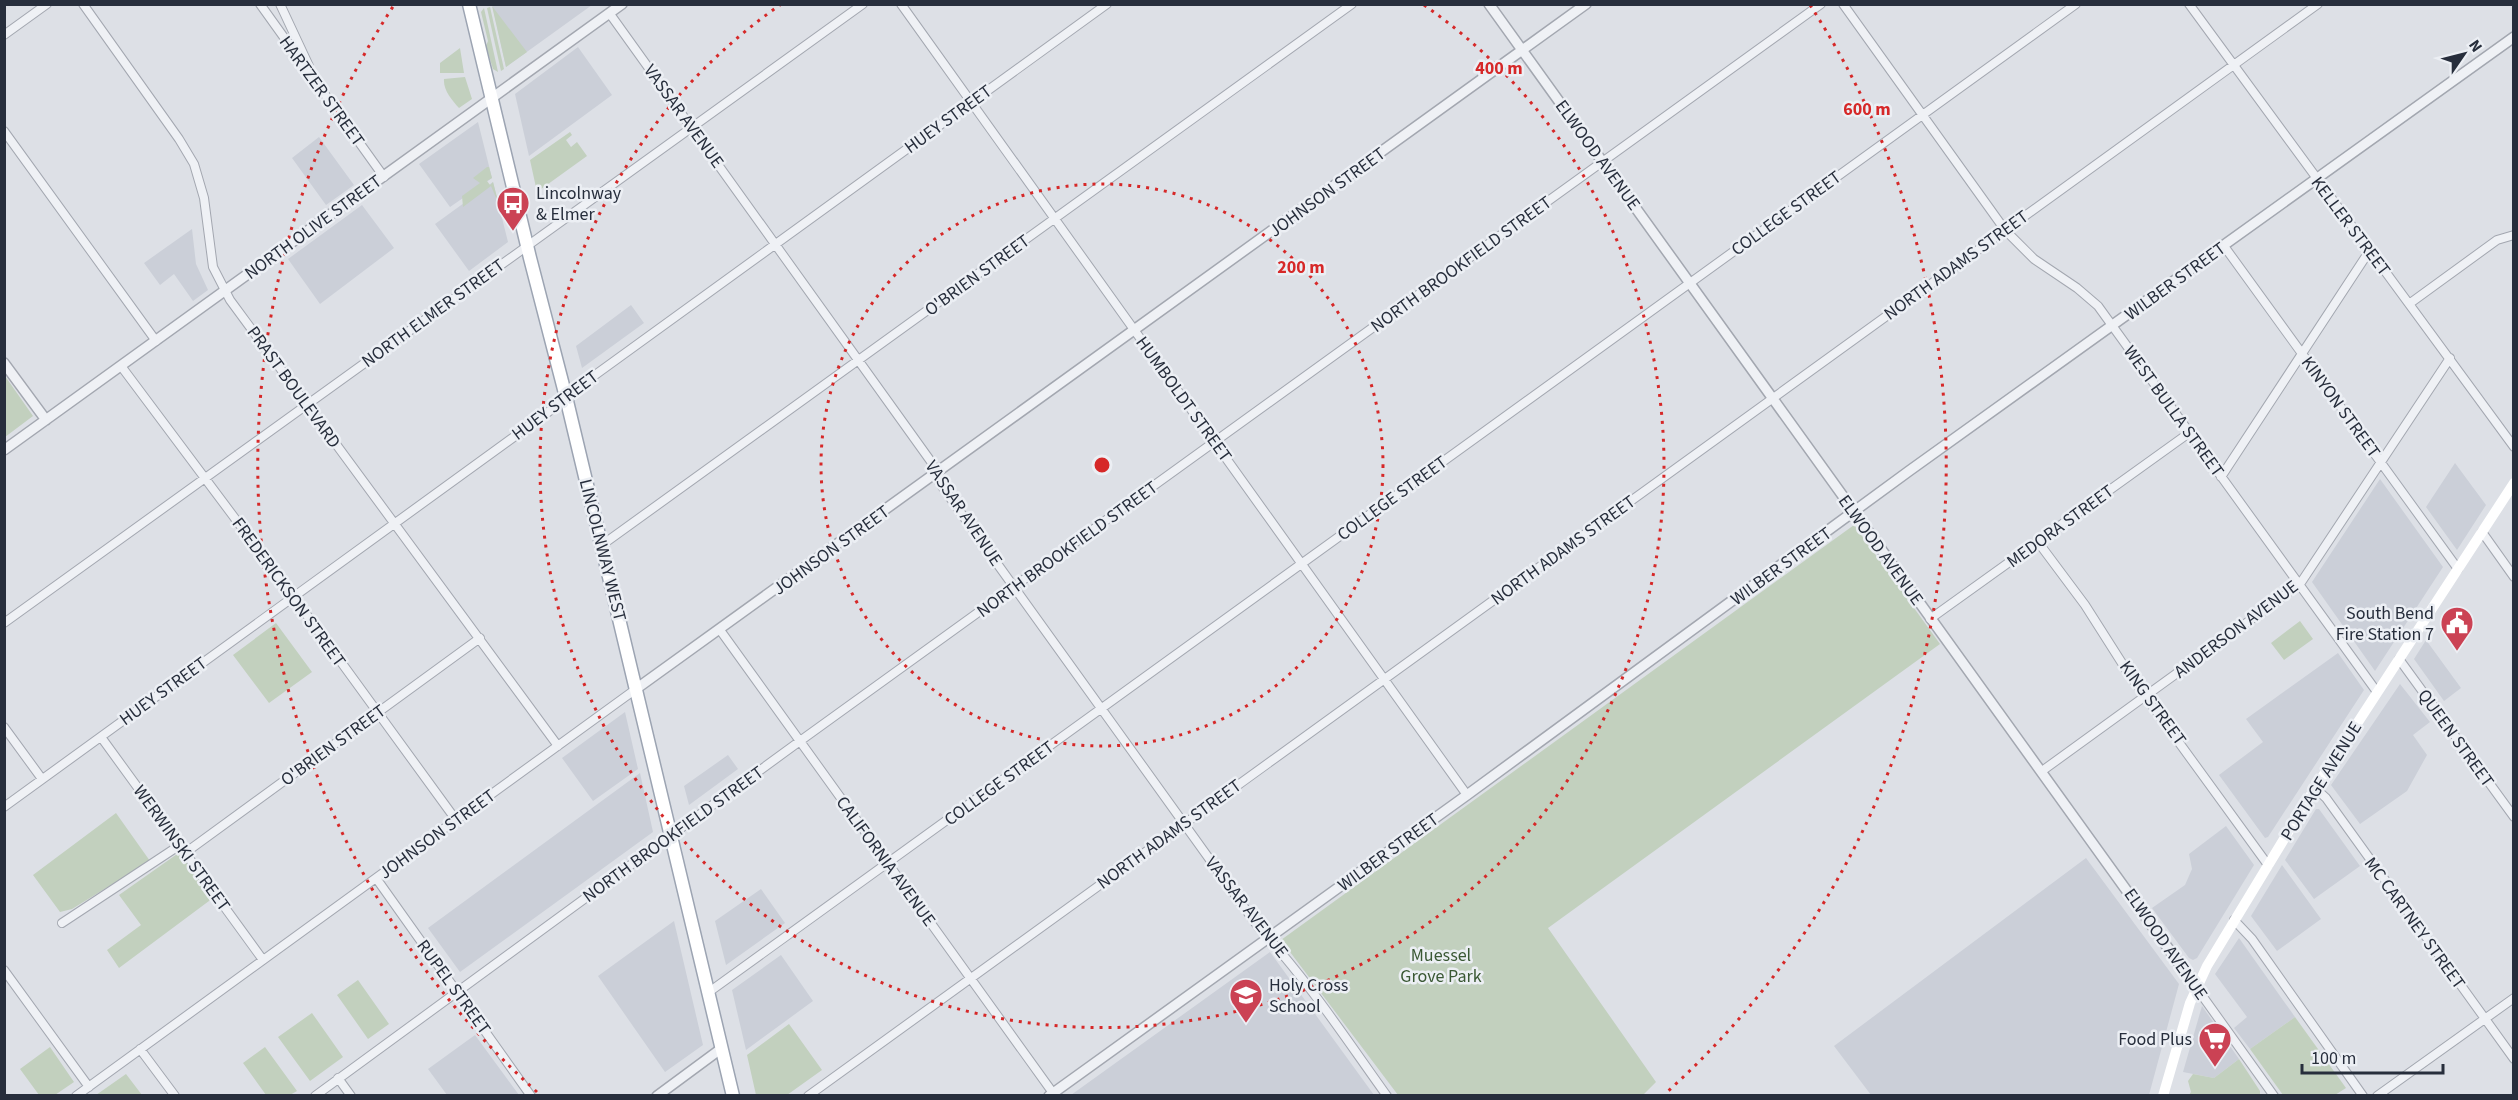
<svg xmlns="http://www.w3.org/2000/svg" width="2518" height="1100" font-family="'Source Sans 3',sans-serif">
<rect width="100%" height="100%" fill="#dde0e6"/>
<path fill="#cbcfd8" d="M492,4L592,5L506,67Z
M578,47L612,95L529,156L515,94Z
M478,122L492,178L450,207L419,164Z
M319,137L354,185L326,205L292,158Z
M493,182L508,242L469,271L435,224Z
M362,205L394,248L320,304L288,259Z
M192,229L196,264L208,290L193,301L174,274L160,285L144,263Z
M631,305L644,323L582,368L576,346Z
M2455,463L2486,505L2457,550L2426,507Z
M2380,479L2443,567L2375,671L2312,582Z
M2426,640L2461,688L2444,701L2414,659Z
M2338,653L2364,690L2268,837L2265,838L2219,775L2263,742L2246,719Z
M2400,684L2430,722L2413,735L2427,755L2407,791L2360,824L2331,785Z
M625,712L638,769L593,801L562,758Z
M728,755L738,769L689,805L684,786Z
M640,773L653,832L460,972L428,928Z
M2316,809H2319L2360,866L2314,899L2285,860Z
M2226,826L2254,865L2197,958L2193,960L2189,958L2152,908L2185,885L2192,869L2189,854Z
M2086,858L2179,984L2149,1095H1871L1834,1046Z
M2282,865L2321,919L2277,951L2251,916Z
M761,889L785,923L726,965L715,921Z
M674,921L703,1045L665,1072L598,976Z
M2239,938L2295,1017L2250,1049L2234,1028L2247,1017L2215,974Z
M1270,952L1374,1095H1071Z
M781,955L813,1001L746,1050L732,990Z
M2202,1006L2239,1059L2214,1078L2183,1072Z
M475,1035L519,1095H447L428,1069Z"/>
<path fill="#c2d0be" d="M492,6L527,52L506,67Z
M490,7L504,69L501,71L487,8Z
M484,8L498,72L493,69L486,46L488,41L481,12Z
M460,48L464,73H440V63Z
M465,77L472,99L459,108C452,100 443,90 444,79Z
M570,132L572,135L566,140L571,147L577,142L587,156L537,192L530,160Z
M487,167H489L492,178L487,181L490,185L493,182L499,205L491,186L463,207L462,196L480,183L473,178Z
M5,376L33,416L5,437H4Z
M1854,525L1940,644L1548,928L1656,1082L1643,1095H1398L1281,940Z
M2300,621L2313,639L2284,660L2271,643Z
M276,623L312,672L269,703L233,655Z
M116,813L150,861L72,909L60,912L33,875Z
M180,852L213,898L119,968L107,950L141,925L119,895Z
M358,980L389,1024L368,1039L337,995Z
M312,1013L343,1057L310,1081L278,1037Z
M2295,1017L2346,1088L2335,1095H2283L2250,1049Z
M789,1024L822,1070L787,1095H756L747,1055Z
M50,1047L74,1082L55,1095H39L20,1069Z
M265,1047L297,1091L290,1095H266L243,1063Z
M2239,1059L2260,1091V1095H2189L2191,1092L2188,1081L2193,1074L2214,1078Z
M126,1074L142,1095H96Z"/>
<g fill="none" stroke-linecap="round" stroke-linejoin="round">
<g stroke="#a3a7b0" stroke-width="10">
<path id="minor" d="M83,4L179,139L194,164L204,198L213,267L230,300L558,746
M260,4L384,177
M280,4L309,66
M901,4L1467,795
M1843,4L2005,230L2034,259L2077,288L2098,306L2377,692
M2189,4L2514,447
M610,14L932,463L939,482L973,530L1259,928C1307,979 1346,1039 1387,1096
M4,35L47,4
M4,131L156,341
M2224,246L2458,569
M2409,304L2497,240L2514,235
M121,366L293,596L456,820
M2221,477L2370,250
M2482,532L2514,577
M2038,542L2085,605L2127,671L2268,865
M602,545L1352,4
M1930,619L2189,433
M4,623L863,4
M720,630L1053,1093
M2399,659L2514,817
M4,727L42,779
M101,737L263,960
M2042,771L2300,584L2450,358
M2315,788L2326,798L2514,1059
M4,807L551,410L584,383L1107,4
M185,853L480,638
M376,878L531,1096
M2234,920L2252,939L2363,1096
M62,923L180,845
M4,970L89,1087
M2196,987L2274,1096
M709,992L2076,4
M140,1049L175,1096
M338,1078L351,1096
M76,1096L636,689
M315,1096L800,741L1821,4
M808,1096L2318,4
M2377,1096L2514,998"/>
</g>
<g stroke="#a3a7b0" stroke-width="12">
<path id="tertiary" d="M1489,4L2196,987
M4,363L46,420
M4,450L622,4
M636,689L1586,4
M657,1096L722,1048
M1049,1096L1467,795L1909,471L2514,37"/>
</g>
<g stroke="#9ca4b2" stroke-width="15">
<path id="primary" d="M469,4L530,258L566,397L733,1096"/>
</g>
<use href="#minor" stroke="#eff1f5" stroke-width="8"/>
<use href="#tertiary" stroke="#eff1f5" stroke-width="9"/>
<path stroke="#fff" stroke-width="10" d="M2163,1096L2190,1003L2207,966L2315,788L2514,483"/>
<use href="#primary" stroke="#fff" stroke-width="12"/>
</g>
<g fill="none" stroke="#d62828" stroke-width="3" stroke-dasharray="3 6">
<circle cx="1102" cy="465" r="281"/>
<path d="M1424 5A562 562 0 1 1 780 5"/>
<path d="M537 1092A844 844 0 0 1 394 5M1810 5A844 844 0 0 1 1667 1092"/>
</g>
<defs>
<g id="bus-pin" transform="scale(1.725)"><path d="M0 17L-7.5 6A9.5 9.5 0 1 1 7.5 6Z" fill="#cb4254" stroke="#eceff4"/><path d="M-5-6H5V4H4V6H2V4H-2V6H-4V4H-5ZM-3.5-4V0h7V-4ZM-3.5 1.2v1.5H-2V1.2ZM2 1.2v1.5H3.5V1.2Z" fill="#fff"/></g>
<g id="civic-pin" transform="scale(1.725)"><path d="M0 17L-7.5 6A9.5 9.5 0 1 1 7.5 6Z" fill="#cb4254" stroke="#eceff4"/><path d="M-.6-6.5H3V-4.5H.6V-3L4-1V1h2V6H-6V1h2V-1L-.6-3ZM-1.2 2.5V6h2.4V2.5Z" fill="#fff"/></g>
<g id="school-pin" transform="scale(1.725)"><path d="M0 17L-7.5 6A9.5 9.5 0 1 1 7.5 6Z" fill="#cb4254" stroke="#eceff4"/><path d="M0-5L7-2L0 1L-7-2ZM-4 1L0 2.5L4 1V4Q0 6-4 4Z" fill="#fff"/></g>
<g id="supermarket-pin" transform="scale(1.725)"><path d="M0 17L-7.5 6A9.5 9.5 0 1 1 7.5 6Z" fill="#cb4254" stroke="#eceff4"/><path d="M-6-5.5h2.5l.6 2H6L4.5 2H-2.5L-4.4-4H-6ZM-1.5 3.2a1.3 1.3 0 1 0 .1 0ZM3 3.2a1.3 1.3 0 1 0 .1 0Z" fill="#fff"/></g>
</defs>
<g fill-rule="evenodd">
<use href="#bus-pin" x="513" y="203"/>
<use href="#civic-pin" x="2457" y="623"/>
<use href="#school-pin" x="1246" y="995"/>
<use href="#supermarket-pin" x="2215" y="1039"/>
</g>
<g text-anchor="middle" stroke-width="5" stroke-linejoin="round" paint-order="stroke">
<g font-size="18" fill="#272e3c" stroke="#eceff4">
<text transform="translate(322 91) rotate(54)" y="6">HARTZER STREET</text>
<text transform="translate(684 116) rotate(54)" y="6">VASSAR AVENUE</text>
<text transform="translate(948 119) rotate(-36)" y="6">HUEY STREET</text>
<text transform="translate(1598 155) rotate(54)" y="6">ELWOOD AVENUE</text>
<text transform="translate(1327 192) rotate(-36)" y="6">JOHNSON STREET</text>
<text transform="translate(1786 213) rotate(-36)" y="6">COLLEGE STREET</text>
<text transform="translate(2351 226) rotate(53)" y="6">KELLER STREET</text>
<text transform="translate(313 227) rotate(-36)" y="6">NORTH OLIVE STREET</text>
<text transform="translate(1461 264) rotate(-36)" y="6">NORTH BROOKFIELD STREET</text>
<text transform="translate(1956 265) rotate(-36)" y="6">NORTH ADAMS STREET</text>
<text transform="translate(977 275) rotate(-36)" y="6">O'BRIEN STREET</text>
<text transform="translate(2175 281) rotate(-36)" y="6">WILBER STREET</text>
<text transform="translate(433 313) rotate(-36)" y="6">NORTH ELMER STREET</text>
<text transform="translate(294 387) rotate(54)" y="6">PRAST BOULEVARD</text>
<text transform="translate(1184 399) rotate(54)" y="6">HUMBOLDT STREET</text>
<text transform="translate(555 405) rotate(-37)" y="6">HUEY STREET</text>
<text transform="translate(2341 407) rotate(54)" y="6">KINYON STREET</text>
<text transform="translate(2174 411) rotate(54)" y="6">WEST BULLA STREET</text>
<text transform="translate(1392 498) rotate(-36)" y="6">COLLEGE STREET</text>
<text transform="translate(964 513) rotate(56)" y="6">VASSAR AVENUE</text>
<text transform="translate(2060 526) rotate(-36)" y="6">MEDORA STREET</text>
<text transform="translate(1067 549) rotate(-36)" y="6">NORTH BROOKFIELD STREET</text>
<text transform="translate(603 550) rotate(76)" y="6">LINCOLNWAY WEST</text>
<text transform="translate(831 550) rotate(-36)" y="6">JOHNSON STREET</text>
<text transform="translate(1563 550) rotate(-36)" y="6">NORTH ADAMS STREET</text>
<text transform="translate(1881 550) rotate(54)" y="6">ELWOOD AVENUE</text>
<text transform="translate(1781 566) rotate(-36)" y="6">WILBER STREET</text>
<text transform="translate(289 592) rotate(54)" y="6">FREDERICKSON STREET</text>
<text transform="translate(2236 629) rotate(-37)" y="6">ANDERSON AVENUE</text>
<text transform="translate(163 691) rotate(-36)" y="6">HUEY STREET</text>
<text transform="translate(2153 703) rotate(54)" y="6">KING STREET</text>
<text transform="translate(2456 738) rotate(54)" y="6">QUEEN STREET</text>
<text transform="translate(333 745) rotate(-36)" y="6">O'BRIEN STREET</text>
<text transform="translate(2321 781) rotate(-58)" y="6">PORTAGE AVENUE</text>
<text transform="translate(999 783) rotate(-36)" y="6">COLLEGE STREET</text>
<text transform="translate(437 834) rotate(-36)" y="6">JOHNSON STREET</text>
<text transform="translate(673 834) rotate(-36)" y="6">NORTH BROOKFIELD STREET</text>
<text transform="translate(1169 834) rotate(-36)" y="6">NORTH ADAMS STREET</text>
<text transform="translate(182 848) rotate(54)" y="6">WERWINSKI STREET</text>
<text transform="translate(1388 852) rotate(-36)" y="6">WILBER STREET</text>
<text transform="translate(886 861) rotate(54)" y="6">CALIFORNIA AVENUE</text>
<text transform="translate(1247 907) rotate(52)" y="6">VASSAR AVENUE</text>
<text transform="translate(2415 923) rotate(54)" y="6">MC CARTNEY STREET</text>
<text transform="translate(2166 944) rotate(55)" y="6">ELWOOD AVENUE</text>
<text transform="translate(454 987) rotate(54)" y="6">RUPEL STREET</text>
</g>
<g font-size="18" fill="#272e3c" stroke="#eceff4" text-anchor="start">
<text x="536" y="199">Lincolnway<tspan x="536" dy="21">&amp; Elmer</tspan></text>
<text x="2434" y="619" text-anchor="end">South Bend<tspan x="2434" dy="21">Fire Station 7</tspan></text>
<text x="1269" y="991">Holy Cross<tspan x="1269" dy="21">School</tspan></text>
<text x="2192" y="1045" text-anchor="end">Food Plus</text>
</g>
<g font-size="18" fill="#3a5834" stroke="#eceff4">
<text x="1441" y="961">Muessel<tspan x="1441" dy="21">Grove Park</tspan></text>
</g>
</g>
<circle cx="1102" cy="465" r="9" fill="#d62828" stroke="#eceff4" stroke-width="3"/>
<g font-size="18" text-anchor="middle" font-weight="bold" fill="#d62828" stroke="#eceff4" stroke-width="5" stroke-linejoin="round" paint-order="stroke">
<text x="1499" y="74">400 m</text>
<text x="1867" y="115">600 m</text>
<text x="1301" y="273">200 m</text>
</g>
<rect width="2518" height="1100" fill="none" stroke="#272e3c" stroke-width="12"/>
<g transform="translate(2464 54) rotate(55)" stroke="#eceff4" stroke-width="4.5" paint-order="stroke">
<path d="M0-4.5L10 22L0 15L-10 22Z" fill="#272e3c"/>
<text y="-9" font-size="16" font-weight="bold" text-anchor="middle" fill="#272e3c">N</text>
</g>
<path d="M2302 1064v9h141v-9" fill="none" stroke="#272e3c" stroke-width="3"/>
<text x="2311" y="1064" font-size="18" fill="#272e3c" stroke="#eceff4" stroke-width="4.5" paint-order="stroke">100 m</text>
</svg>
